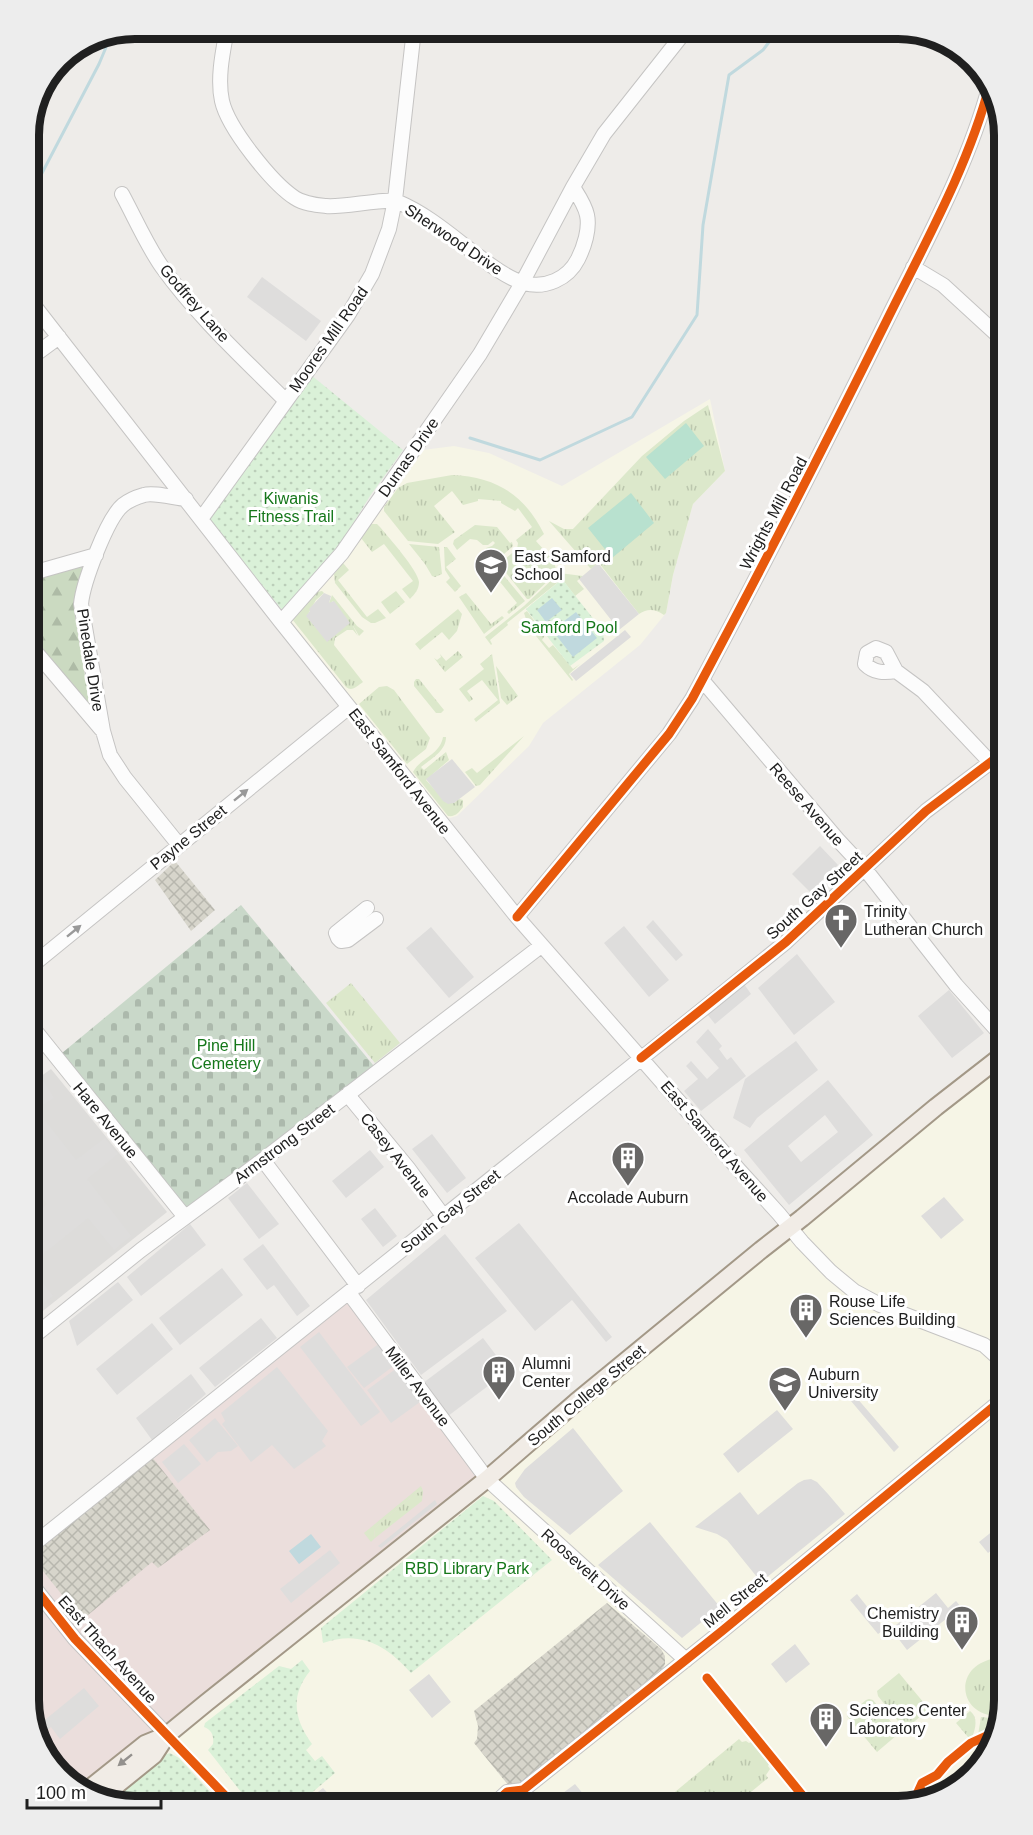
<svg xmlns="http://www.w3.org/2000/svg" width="1033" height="1835" font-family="Arial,sans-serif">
<defs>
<pattern id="construction-cross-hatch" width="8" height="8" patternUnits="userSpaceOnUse" patternTransform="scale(1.5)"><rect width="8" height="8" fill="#d7d5cb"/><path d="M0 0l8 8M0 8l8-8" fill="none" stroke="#b8b7ae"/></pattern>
<pattern id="grass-tufts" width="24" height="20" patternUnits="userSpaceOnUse" patternTransform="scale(1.5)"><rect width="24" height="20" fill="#dce8cb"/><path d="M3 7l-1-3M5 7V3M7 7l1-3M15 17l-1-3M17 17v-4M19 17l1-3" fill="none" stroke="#bcc7ae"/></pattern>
<pattern id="forest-firs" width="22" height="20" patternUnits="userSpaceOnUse" patternTransform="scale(1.5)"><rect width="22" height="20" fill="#cbdac1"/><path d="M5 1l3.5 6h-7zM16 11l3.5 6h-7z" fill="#aebba6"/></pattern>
<pattern id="cemetery-stones" width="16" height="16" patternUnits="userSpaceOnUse" patternTransform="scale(1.5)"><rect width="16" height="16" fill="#c9d8c9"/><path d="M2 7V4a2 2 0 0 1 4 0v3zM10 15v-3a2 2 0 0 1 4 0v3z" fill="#acb9ac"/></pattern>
<pattern id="park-dots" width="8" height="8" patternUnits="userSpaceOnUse" patternTransform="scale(1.5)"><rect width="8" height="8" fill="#daf1d8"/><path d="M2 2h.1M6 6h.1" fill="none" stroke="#bbceb9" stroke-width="1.8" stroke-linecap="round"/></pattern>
</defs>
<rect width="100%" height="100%" fill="#eeece9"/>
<path fill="#dddcda" d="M51,1069L167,1212L29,1322V1085Z"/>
<path fill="#ebdedc" d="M349,1293L487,1479L85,1792L75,1788L39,1747L29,1700V1548Z"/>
<path fill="#f6f5e6" d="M710,399L725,471L693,504L673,575L666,613L640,645L543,723L529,746L457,816L450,818L443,816L287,619L394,480L423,450L454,446L489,453L562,486Z
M1004,1054V1701L987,1759L945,1796L898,1806H128L145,1744Z"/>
<path fill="url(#construction-cross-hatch)" d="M175,861L215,910L191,931L155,880Z
M152,1457L210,1530L158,1568L152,1562L82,1620L31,1556Z
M607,1603L661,1649L665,1656V1664L663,1668L514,1788L509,1786L474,1743L477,1739L478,1726L474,1711Z"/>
<path fill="url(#grass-tufts)" d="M708,405L725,471L693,504L673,575L666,613L664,615C655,609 648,608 639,614L599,563L591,569L549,521L564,529H573L642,456L684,421Z
M452,475C496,477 524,494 544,534L536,541C544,551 557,560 556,573L529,599H527L499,564L517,549L518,543L516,540L532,527L518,508L515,511L501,503V501L478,499V501L463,505L452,491L434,506L455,532L438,544L408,541L384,511V507L398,488L407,483Z
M370,524H377L380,527C389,538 418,570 419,582C419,589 415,594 410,599L402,589L413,581L384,544L372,552L361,538Z
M475,525L497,527L510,543L512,542L513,546L496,561L486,548L492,546L495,543L493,541L488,545H483L477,540L470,539L457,550L453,544L454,540Z
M409,544L439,547L442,574L435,577L432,576L425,564Z
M444,547H447L456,559L446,567L461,586L455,592L446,582L450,578L445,570Z
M343,563L349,570L338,580L367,617L378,609L386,618L375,623H371L362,617L335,583L334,574Z
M496,566L525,601L509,614L507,612L517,603L492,572L494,570L493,569Z
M559,573L583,576L577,581L584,589L575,596L562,579L507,623L508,625L490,640L492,644L491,645L485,637L524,606Z
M322,591L324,593L316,600L307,616L327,641L333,601L330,604L329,603L332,595L357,626L364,631L359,636L352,624L358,636L353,630H347L335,638L334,645L363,682C357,686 352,692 346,687L292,619L317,592Z
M396,591L405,602L390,614L381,602Z
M466,593L491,624L502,616L504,618L484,634L459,597Z
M458,609L462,614L457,631L449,640L442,632L420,650L415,644Z
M527,611L545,635L542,640L549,648L553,645L573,669L580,664L569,674L573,680L572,681L524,621L526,619L524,613Z
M458,651L463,657L445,672L434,658L437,660L441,657L440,654L446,661Z
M492,654L500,703L476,722L474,719L498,700L482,680L467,691L473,699L469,702L459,689L484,669L480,664Z
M496,666L518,696L507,705L501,698Z
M416,679H419L444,710L441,713H436L414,686V682Z
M387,686L394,690L430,738L426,749L407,764L359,704L379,687Z
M524,736L480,785L476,786L465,772L472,768L477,773Z
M443,737H446C446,751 431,759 421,767L424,770L446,752L449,760L426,780L445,801L454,803L459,799L463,800V807C459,812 456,817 448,816L413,772C420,758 440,755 443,737Z
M351,983L400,1043L375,1063L326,1003Z
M423,1491L422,1501L375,1538L374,1529L377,1526L416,1493Z
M992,1659L1004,1662V1701L999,1716C959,1717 952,1668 992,1659Z
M899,1673L929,1709L908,1727L902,1726L878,1696L877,1691Z
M869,1699L873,1700L897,1729V1735L877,1752L847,1716L866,1700Z
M970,1711C978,1717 976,1728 972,1737H968L956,1723Z
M981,1717L999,1719L996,1728L982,1735H978Z
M739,1739L742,1742L746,1741L749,1743L751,1742L769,1764L768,1766L770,1769L766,1775L768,1778L734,1806H658Z"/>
<path fill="url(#forest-firs)" d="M91,560L76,591L74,609L90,706L29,633V579Z"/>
<path fill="url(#cemetery-stones)" d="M241,905L378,1071L185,1217L56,1058Z"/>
<path fill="url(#park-dots)" d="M311,375L403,450L370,496L336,551L283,611L208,518Z
M562,579L603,631L604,641L570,666L526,609Z
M483,1496L494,1501L552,1560L411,1673C386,1645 360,1630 323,1643L321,1628Z
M302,1660L310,1671C290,1696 294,1719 312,1744L306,1750L315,1761L322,1756L335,1773L308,1796L314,1805L313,1806H252L208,1750L213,1744C214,1736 212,1730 204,1727L205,1723L279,1666L291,1669Z
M170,1753L179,1758L223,1806H128L108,1800L164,1755Z"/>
<path fill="#dce8cb" d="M421,1486L423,1491L416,1493L377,1526L374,1530L375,1538L371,1542L364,1533Z"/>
<path fill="#b8e1cf" d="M686,423L704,446L665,479L646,457Z
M631,493L654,523L612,558L588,528Z"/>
<path fill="#dedddc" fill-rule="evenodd" d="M262,277L321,321L306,341L247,297Z
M598,563L639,614L619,630L579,579Z
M324,593L331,596L329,603L334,601L350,623L327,642L306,616L310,611L309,609Z
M625,630L631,637L576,681L570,674Z
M452,759L475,787L454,803L448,804L443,801L426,779Z
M820,846L838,865L810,892L792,874Z
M653,920L683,955L676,961L646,927Z
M624,926L669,980L649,997L604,943Z
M431,927L474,977L449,998L406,948Z
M797,954L835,1002L794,1035L758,988Z
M744,984L751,994L715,1024L707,1014Z
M949,990L984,1033L952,1058L918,1016Z
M708,1029L722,1046L719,1049L727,1060L731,1057L746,1076L701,1111L684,1091L698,1079L686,1066L691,1061L707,1079L719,1068L696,1042Z
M796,1041L818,1070L757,1118L750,1128L733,1118L745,1079Z
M43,1080L54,1098L36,1109L76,1160L105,1138L118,1154L87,1179L131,1236L114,1250L88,1218L37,1259L29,1248V1219L47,1204L29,1181V1090Z
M828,1080L873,1135L789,1205L744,1150ZM825,1115L838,1132L801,1162L788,1146Z
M432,1134L466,1178L447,1193L412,1149Z
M370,1150L384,1167L346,1198L332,1181Z
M247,1183L279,1224L259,1239L228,1198Z
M944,1197L964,1220L941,1239L921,1216Z
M375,1208L397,1236L383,1247L361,1219Z
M519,1223L612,1337L606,1342L572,1300L535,1331L475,1258Z
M190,1224L206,1245L141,1296L127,1277Z
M445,1234L507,1311L421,1375L366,1300Z
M263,1244L310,1306L297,1316L274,1285L267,1290L243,1259Z
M222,1268L243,1295L180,1345L159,1318Z
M36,1274L53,1296L34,1310L29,1303V1279Z
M118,1282L133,1300L77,1346L69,1321Z
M261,1318L277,1338L215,1387L199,1368Z
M152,1323L173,1349L117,1395L96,1369Z
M319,1332L380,1412L361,1426L300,1347Z
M483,1338L508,1371L448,1416L423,1383Z
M380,1343L395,1365L364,1388L347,1367Z
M277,1367L328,1431L322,1441L326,1446L294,1469L272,1445L251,1462L222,1424L225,1421L221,1413Z
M397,1368L420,1402L391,1423L367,1390Z
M191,1374L206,1394L152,1440L136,1418Z
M856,1397L899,1447L894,1452L851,1401Z
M777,1410L793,1429L738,1473L723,1454Z
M215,1418L238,1446L231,1451L218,1452L207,1462L189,1440Z
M573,1428L623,1491L570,1535L524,1497L516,1487L515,1483L525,1469Z
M184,1444L201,1464L178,1483L162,1462Z
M811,1479L817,1482L828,1494L845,1514L761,1582L727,1540L717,1534L695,1527L740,1492L758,1515L798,1483L804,1480Z
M435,1500L437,1504L381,1548L378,1546Z
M650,1522L720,1607L682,1638L598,1565Z
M1004,1522V1540L988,1553L979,1542Z
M330,1550L340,1563L291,1603L280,1589Z
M936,1593L948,1608L956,1601L961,1607L907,1650L891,1629Z
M857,1594L885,1629L878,1634L850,1600Z
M795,1644L810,1664L786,1683L771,1664Z
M429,1674L451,1702L432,1718L409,1690Z
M84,1688L99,1706L60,1739L51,1727L41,1735L35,1728Z
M575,1784L593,1806H561L555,1799Z
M323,1788L340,1806H300Z"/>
<path fill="#c0d9de" d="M552,598L562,610L546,622L537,610Z
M576,612L597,638L573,657L552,630Z
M311,1534L321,1547L299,1564L289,1551Z"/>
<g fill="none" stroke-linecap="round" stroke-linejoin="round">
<path stroke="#c0d9de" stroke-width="3" d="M29,198L99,64L112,33
M470,438L540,460L632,417L697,315L703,225L729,75L763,50L779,29"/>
<g stroke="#c5c4c3" stroke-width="16">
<path id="minor" d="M227,29C223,51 217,78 222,101C228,128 272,183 295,198C304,204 316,205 326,206C343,208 388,197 398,202C429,215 455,239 481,258C494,268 509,279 524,283C545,289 568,279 578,259C584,247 590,229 587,215C585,205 578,195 573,187L604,134L687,29
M122,194C135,218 146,244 162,267C197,316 243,358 285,400
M913,267L943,285L1004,341
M29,299L281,622L517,917L740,1171L779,1214L802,1242L831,1272L854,1291L880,1305L984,1345L1004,1363
M29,359L59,337
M201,519L348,315L372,274L389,229L395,200L414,29
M29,574L96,555
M281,622L342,553L480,354L522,283L573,187
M29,644L101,729
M876,648L886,652L896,671C884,673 874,673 865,664L867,653Z
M896,671L923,691L990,762
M702,680L838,840L865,869L956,985L1004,1038
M179,845L125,778L110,755L103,731L81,604C83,583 107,518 123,505C128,501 137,497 144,495C153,492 175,498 186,499
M367,908L336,933L338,938L341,941L348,940L376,919
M517,917L669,734L692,699C759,574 824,447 887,320C925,243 968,167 990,84
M29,968L349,707
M29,1023L185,1217
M349,1093L352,1100L408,1168L444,1217
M263,1160L358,1286
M349,1293L487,1479L686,1660
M29,1340L141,1250L252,1168L541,946
M29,1548L708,1005L786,942L926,811L1004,752
M29,1581L75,1639L167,1735
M492,1806L507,1792L523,1790L722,1631L1004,1398"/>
</g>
<g stroke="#a39887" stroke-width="20">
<path id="major" d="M85,1792L145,1744L167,1735
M102,1797L154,1755L167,1735L206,1703L487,1479L576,1402L761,1250L802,1218L936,1107L1004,1054"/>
</g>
<use href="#minor" stroke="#fcfcfc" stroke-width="14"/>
<use href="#major" stroke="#f1ece6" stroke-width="16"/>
<g stroke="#fff" stroke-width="13">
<path id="cycleway" d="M517,917L669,734L692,699C759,574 824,447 887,320C925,243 968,167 990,84
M641,1058L786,942L926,811L1004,752
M29,1581L75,1639L235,1806
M707,1678L811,1806
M913,1803L922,1783L937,1775L948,1762L971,1743L995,1732
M492,1806L507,1792L523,1790L722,1631L992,1408"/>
</g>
<use href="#cycleway" stroke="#e8590c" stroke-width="9"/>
</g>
<defs><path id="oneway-solid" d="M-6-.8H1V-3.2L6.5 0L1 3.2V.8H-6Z" transform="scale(1.5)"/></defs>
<g fill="#999">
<use href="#oneway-solid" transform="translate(241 795) rotate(-39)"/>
<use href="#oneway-solid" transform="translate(74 931) rotate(-39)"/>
</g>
<use fill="#93908d" href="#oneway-solid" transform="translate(125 1760) rotate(141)"/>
<defs>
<g id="school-pin" transform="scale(1.725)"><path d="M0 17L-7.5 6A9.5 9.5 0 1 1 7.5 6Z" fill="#686766" stroke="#fff"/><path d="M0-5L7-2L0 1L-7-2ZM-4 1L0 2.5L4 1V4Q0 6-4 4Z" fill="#fff"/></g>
<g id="church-pin" transform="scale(1.725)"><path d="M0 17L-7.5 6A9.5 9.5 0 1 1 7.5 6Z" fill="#686766" stroke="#fff"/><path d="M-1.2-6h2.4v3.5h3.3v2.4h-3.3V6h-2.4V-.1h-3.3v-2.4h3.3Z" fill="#fff"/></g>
<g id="building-pin" transform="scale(1.725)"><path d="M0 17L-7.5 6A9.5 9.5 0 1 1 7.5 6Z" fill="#686766" stroke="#fff"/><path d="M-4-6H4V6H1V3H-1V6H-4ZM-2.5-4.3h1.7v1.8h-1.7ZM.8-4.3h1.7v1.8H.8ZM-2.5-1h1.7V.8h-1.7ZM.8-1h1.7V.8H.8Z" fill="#fff"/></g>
<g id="university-pin" transform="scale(1.725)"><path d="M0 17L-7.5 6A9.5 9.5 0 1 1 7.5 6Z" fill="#686766" stroke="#fff"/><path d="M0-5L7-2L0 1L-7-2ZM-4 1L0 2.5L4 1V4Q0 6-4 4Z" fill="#fff"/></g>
</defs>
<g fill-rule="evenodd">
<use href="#school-pin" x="491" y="565"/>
<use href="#church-pin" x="841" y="920"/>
<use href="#building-pin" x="628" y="1158"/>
<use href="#building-pin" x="806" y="1310"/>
<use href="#building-pin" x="499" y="1372"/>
<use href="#university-pin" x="785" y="1383"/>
<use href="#building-pin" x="962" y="1622"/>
<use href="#building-pin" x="826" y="1719"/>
</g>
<g text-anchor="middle" stroke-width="6" stroke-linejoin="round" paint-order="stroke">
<g font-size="16" fill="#202020" stroke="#fff">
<text transform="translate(454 239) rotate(34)" y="6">Sherwood Drive</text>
<text transform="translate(195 303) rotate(49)" y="6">Godfrey Lane</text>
<text transform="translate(328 339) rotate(-55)" y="6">Moores Mill Road</text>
<text transform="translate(408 457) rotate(-55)" y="6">Dumas Drive</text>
<text transform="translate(773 513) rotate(-62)" y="6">Wrights Mill Road</text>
<text transform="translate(91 660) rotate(81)" y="6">Pinedale Drive</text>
<text transform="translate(400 771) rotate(52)" y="6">East Samford Avenue</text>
<text transform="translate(807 804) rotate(49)" y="6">Reese Avenue</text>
<text transform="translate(188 837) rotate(-39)" y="6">Payne Street</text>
<text transform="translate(814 895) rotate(-42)" y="6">South Gay Street</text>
<text transform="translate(106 1120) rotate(51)" y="6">Hare Avenue</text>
<text transform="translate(715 1141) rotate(49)" y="6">East Samford Avenue</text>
<text transform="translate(284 1143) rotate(-37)" y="6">Armstrong Street</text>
<text transform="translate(396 1155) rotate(52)" y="6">Casey Avenue</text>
<text transform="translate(450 1211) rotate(-39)" y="6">South Gay Street</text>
<text transform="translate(418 1386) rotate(53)" y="6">Miller Avenue</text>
<text transform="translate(586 1395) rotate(-40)" y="6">South College Street</text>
<text transform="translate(586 1569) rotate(42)" y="6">Roosevelt Drive</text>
<text transform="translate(735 1600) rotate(-39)" y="6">Mell Street</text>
<text transform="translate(108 1649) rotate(48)" y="6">East Thach Avenue</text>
</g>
<g font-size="16" fill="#15771a" stroke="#fff">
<text x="291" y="504">Kiwanis<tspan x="291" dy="18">Fitness Trail</tspan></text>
<text x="569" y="633">Samford Pool</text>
<text x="226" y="1051">Pine Hill<tspan x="226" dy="18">Cemetery</tspan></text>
<text x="467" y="1574">RBD Library Park</text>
</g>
<g font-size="16" fill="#202020" stroke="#fff" text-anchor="start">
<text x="514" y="562">East Samford<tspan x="514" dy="18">School</tspan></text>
<text x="864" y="917">Trinity<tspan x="864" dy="18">Lutheran Church</tspan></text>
<text x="628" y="1203" text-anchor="middle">Accolade Auburn</text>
<text x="829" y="1307">Rouse Life<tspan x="829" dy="18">Sciences Building</tspan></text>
<text x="522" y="1369">Alumni<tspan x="522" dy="18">Center</tspan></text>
<text x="808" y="1380">Auburn<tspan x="808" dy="18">University</tspan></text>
<text x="939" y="1619" text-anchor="end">Chemistry<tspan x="939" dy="18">Building</tspan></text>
<text x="849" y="1716">Sciences Center<tspan x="849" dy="18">Laboratory</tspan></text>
</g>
</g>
<path d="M0 0H1033V1835H0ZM135 39H898A96 96 0 0 1 994 135V1700A96 96 0 0 1 898 1796H135A96 96 0 0 1 39 1700V135A96 96 0 0 1 135 39Z" fill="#ededed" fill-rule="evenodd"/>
<path fill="none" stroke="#202020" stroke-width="8" d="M135 39H898A96 96 0 0 1 994 135V1700A96 96 0 0 1 898 1796H135A96 96 0 0 1 39 1700V135A96 96 0 0 1 135 39Z"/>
<path d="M27 1799v9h134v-9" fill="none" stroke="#202020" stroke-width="3"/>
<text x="36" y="1799" font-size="18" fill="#202020" stroke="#ffffff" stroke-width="4.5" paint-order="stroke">100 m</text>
</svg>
